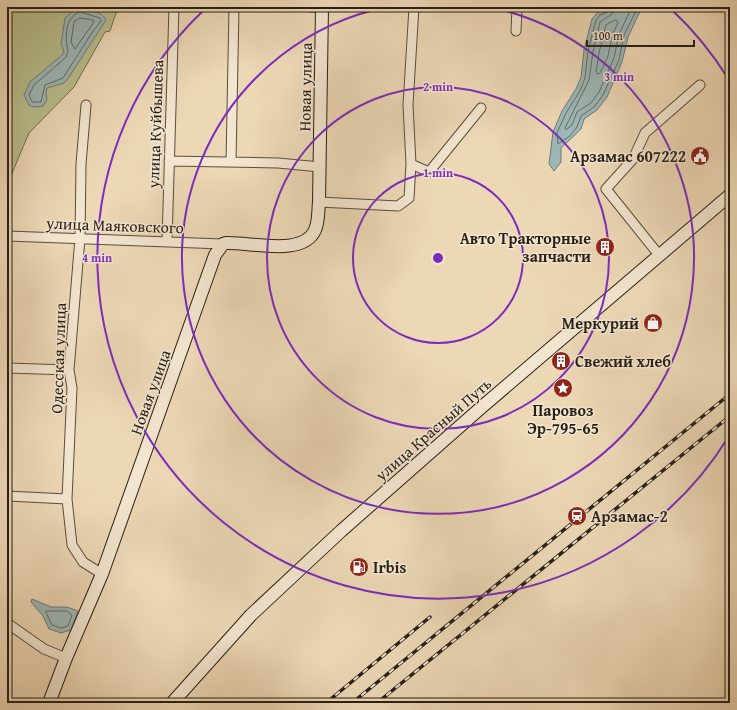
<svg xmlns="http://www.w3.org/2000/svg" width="737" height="710" font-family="'Gentium Book Plus',serif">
<rect width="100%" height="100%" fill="#edd8b6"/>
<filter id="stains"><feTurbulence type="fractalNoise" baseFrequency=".005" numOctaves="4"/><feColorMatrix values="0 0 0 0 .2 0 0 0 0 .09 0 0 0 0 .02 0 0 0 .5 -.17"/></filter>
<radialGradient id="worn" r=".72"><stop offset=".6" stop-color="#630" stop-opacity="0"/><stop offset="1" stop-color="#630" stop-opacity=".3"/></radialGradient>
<path fill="#b9be8d" stroke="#706e51" d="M17,7H118L110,31L105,32L74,87L29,133L7,185V13Z"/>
<path fill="#9db8b8" stroke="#6e7a77" d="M611,7H642L628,37L622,62L607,97L597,110L584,119L581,129L561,148V162L554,171L549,164L553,132L562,111L576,89L581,77L584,50L592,19L598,12Z
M80,8C90,11 100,10 106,20L67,80L64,83L47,88L46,93L47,100L43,106L34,107L29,105L24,95L30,82L62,55L64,51L61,44L65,18L73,11Z
M32,599L51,607H67L78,611L71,630L61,633L49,629L43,616L31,602Z"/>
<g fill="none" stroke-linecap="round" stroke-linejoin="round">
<path stroke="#626b66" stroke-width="1" d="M610,7L608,12L600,15L596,20L588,51L585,78L580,91L566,113L557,133L558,144L570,136L577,127L581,116L594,107L603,95L619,60L624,35L638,7
M615,7L612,14L600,22L593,52L589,80L565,128L566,130L572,125L577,112L591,103L599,92L614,58L619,34L632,7
M80,12L100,18L101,21L93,31L63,78L45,85L41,102H32L29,95L34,85L66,57L68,51C65,39 64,17 80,12Z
M80,18L93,20L94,22L75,49L71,42L74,22Z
M616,20L618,23L613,33L608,56L600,73L598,74L596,72L599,53L606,25Z
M46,611H67L72,615L68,626L61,628L52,625Z"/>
<g stroke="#584c3d" stroke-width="11">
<path id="street" d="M311,7H322
M7,9L10,7
M516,31L517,7
M86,105L81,164L80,238L69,370L72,388L67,499L72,545L83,562L102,574
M169,161L278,163L320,167
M231,162L234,7
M411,164L429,172L481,108
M319,202L398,206L409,198L411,164L408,105L414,7
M7,236L223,244
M167,241L174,7
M659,255L606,189L633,159L645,133L700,85
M7,368L69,370
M7,496L67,499
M7,623L44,649L66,658"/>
</g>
<g stroke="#271e15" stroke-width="14">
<path id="secondary" d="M49,703L66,658L102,574L215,255L223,244L226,243C251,242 303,257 315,230C319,221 318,211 319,202L322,7
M172,703L251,615L341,531L483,406L730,195"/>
</g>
<use href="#street" stroke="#f3e6d0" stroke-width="9"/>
<use href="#secondary" stroke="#f3e6d0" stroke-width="12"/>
<g stroke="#271e15" stroke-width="3.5">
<path id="rail" d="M326,703L430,617
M352,703L730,394
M377,703L730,416"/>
</g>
<use href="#rail" stroke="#f3e6d0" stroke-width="2" stroke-dasharray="6" stroke-linecap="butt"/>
</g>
<g fill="none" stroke="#7b2cbf" stroke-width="2">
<circle cx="438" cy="258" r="85"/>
<circle cx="438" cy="258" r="171"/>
<path d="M489 7A256 256 0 1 1 387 7"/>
<path d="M729 436A341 341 0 1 1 205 9M671 9A341 341 0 0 1 729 80"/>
</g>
<defs>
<g id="civic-disc" transform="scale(1)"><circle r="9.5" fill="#8f2418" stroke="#f3e6d0"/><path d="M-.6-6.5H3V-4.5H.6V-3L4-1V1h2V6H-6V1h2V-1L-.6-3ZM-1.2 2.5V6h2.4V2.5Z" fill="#fff"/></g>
<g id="building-disc" transform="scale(1)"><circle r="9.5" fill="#8f2418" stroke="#f3e6d0"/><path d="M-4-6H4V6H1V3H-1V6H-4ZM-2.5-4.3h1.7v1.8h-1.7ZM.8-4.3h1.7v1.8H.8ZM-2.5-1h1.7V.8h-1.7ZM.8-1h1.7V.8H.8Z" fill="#fff"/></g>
<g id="shop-disc" transform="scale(1)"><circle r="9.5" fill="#8f2418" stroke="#f3e6d0"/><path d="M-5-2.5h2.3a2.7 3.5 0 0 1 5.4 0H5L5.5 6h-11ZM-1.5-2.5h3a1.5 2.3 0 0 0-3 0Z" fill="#fff"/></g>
<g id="sight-disc" transform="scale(1)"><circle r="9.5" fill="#8f2418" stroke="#f3e6d0"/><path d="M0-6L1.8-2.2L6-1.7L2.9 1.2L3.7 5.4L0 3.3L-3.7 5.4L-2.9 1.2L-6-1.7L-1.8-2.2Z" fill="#fff"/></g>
<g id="station-disc" transform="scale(1)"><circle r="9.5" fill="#8f2418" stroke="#f3e6d0"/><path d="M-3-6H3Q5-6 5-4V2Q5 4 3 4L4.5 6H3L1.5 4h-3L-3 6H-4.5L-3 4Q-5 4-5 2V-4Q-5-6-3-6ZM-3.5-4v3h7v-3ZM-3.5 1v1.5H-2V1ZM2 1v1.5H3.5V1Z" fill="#fff"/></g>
<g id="fuel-disc" transform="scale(1)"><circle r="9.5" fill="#8f2418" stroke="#f3e6d0"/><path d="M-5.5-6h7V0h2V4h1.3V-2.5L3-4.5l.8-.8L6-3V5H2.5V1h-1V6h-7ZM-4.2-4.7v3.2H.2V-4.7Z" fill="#fff"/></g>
</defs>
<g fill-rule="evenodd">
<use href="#civic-disc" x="700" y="156"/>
<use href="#building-disc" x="605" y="247"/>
<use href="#shop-disc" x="653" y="323"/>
<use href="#building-disc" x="561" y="361"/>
<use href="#sight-disc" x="563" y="388"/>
<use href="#station-disc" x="577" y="516"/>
<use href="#fuel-disc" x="359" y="567"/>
</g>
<g text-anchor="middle" stroke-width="3" stroke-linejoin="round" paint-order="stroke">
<g font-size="16" fill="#271e15" stroke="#f3e6d0">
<text transform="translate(305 87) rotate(-89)" y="6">Новая улица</text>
<text transform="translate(155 124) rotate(-88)" y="6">улица Куйбышева</text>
<text transform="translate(115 225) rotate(2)" y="6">улица Маяковского</text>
<text transform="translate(58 358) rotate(-88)" y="6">Одесская улица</text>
<text transform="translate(150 392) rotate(-70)" y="6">Новая улица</text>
<text transform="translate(433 429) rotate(-41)" y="6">улица Красный Путь</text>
</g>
<g font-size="16" font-weight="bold" fill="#271e15" stroke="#f3e6d0" text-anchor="end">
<text x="686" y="162">Арзамас 607222</text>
<text x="591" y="244">Авто Тракторные<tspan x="591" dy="18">запчасти</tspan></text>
<text x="639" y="329">Меркурий</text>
<text x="575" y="367" text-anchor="start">Свежий хлеб</text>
<text x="563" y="416" text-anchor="middle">Паровоз<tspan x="563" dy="18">Эр-795-65</tspan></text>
<text x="591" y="522" text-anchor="start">Арзамас-2</text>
<text x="373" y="573" text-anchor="start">Irbis</text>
</g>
</g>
<circle cx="438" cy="258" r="6" fill="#7b2cbf" stroke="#f3e6d0" stroke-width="2"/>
<g font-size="12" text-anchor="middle" font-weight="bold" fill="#7b2cbf" stroke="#f3e6d0" stroke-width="3" stroke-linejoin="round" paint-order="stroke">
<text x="619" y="81">3 min</text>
<text x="438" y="91">2 min</text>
<text x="438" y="177">1 min</text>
<text x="97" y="262">4 min</text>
</g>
<rect width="737" height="710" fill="none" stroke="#edd8b6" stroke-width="24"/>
<rect x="8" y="8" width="721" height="694" fill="none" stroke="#271e15" stroke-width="2"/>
<rect x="12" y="12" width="713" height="686" fill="none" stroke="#271e15"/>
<path d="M587 40v6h107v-6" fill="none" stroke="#271e15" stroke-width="2"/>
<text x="593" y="40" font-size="12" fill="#271e15" stroke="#f3e6d0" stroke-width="3" paint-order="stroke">100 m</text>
<rect width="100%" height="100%" filter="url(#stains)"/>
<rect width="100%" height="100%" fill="url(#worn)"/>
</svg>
